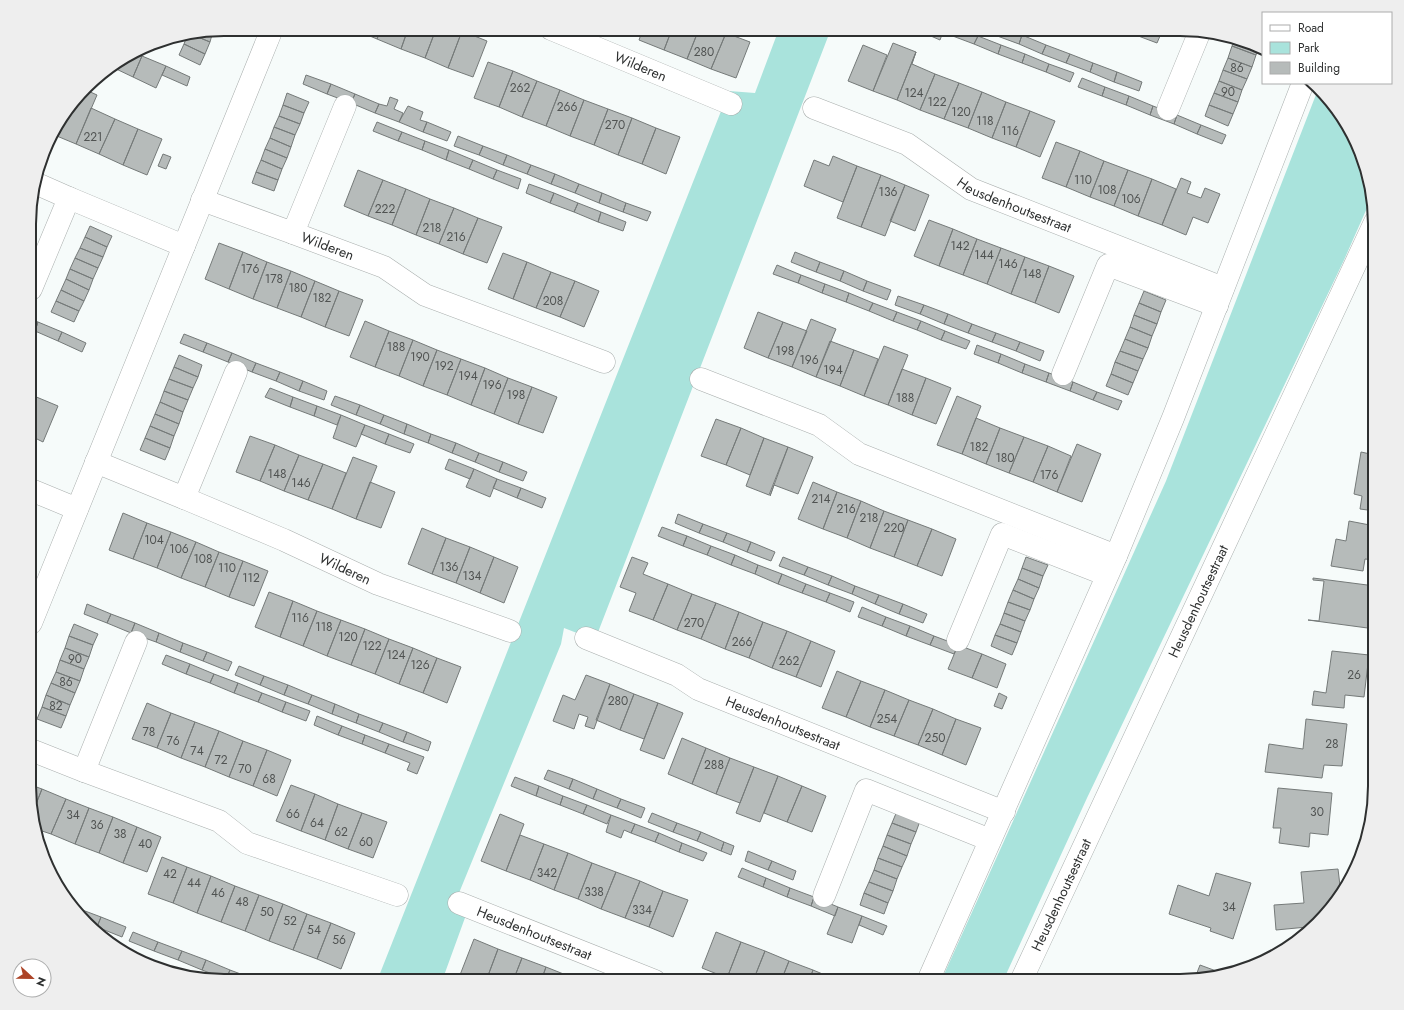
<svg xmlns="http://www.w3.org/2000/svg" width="1404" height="1010" font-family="Jost,sans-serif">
<rect width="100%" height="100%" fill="#f6fbfa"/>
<path fill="#a9e3dc" d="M779,29H831L595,640L564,628L561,644L452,910L466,915L442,981H377L729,91L755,93Z
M1317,92L1355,137L1371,199L1344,260L1087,798L1003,981H941L1166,481Z"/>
<path fill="#b6bbba" stroke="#757a79" d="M353,29H381L377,39Z
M381,29H408L401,49L377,39Z
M408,29H436L425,58L401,49Z
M436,29H457L462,31L448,68L425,58Z
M643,29H672L664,50L639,40Z
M672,29H699L687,59L664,50Z
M699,29H716L726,33L711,69L687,59Z
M926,29H952L950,35L943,32L940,40L924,33Z
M952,29H962L978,36L974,44L950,35Z
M1008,29L1022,35L1019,44L981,30Z
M1122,29H1135L1133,34Z
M1135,29H1163L1157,43L1133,34Z
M213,31L210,42L193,35Z
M462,31L487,41L473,77L448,68Z
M726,33L750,42L736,78L711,69Z
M193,35L210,42L205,54L184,44L187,36Z
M1022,35L1046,45L1042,54L1019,44Z
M978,36L1001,45L998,54L974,44Z
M1236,38L1243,39L1259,48L1256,55L1232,46Z
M893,43L916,52L897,100L873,91Z
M184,44L205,54L200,65L179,55Z
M863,45L887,55L873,91L848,81Z
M1001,45L1025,54L1022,63L998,54Z
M1046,45L1070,54L1066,63L1042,54Z
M1232,46L1256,55L1252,67L1228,58Z
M916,52L912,64L935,74L920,110L897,100Z
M135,53L142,56L133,77L112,67Z
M1025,54L1049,64L1046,72L1022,63Z
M1070,54L1093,63L1090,72L1066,63Z
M142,56L166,66L156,88L133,77Z
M1228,58L1252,67L1247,79L1223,70Z
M488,62L513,71L499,107L474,98Z
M1093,63L1117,72L1114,82L1090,72Z
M1049,64L1074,73L1070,82L1046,72Z
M166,66L190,77L187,86L162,75Z
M1223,70L1247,79L1242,90L1219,81Z
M513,71L537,81L522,117L499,107Z
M1117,72L1142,82L1139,91L1114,82Z
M935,74L959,83L944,119L920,110Z
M306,75L331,84L327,94L303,84Z
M1082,78L1105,87L1102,96L1078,87Z
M537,81L560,90L546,126L522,117Z
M1219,81L1242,90L1238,102L1214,93Z
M959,83L982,92L968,128L944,119Z
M331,84L355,94L351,103L327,94Z
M1105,87L1129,96L1126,105L1102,96Z
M86,90L97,95L76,144L52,134L80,98L82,99Z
M560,90L584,100L570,136L546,126Z
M982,92L1006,102L992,138L968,128Z
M287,93L309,102L304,113L283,105Z
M1214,93L1238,102L1233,114L1209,105Z
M355,94L379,104L375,113L351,103Z
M1129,96L1153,106L1150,115L1126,105Z
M390,97L398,100L394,109L403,113L399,122L375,113L379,104L387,106Z
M584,100L608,109L594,145L570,136Z
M1006,102L1030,111L1016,147L992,138Z
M283,105L304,113L300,124L279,116Z
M1209,105L1233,114L1228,126L1205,116Z
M408,106L423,112L420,120L427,122L423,132L399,122Z
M1153,106L1177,115L1174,124L1150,115Z
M91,108L115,119L99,154L76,144Z
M608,109L632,118L618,155L594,145Z
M1030,111L1055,121L1040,157L1016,147Z
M1177,115L1201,125L1197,134L1174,124Z
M279,116L300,124L295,135L274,127Z
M632,118L656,128L642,164L618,155Z
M115,119L138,129L123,165L99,154Z
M377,122L402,132L398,141L373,131Z
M427,122L451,132L447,141L423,132Z
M1201,125L1226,135L1222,144L1197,134Z
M274,127L295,135L291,147L270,138Z
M656,128L680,137L666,174L642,164Z
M138,129L162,139L147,175L123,165Z
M402,132L425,141L422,150L398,141Z
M458,136L483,146L479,155L454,146Z
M270,138L291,147L287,158L265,149Z
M425,141L449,150L446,160L422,150Z
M1056,142L1080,151L1066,187L1042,178Z
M483,146L507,155L503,165L479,155Z
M265,149L287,158L282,169L261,160Z
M449,150L473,160L469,169L446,160Z
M1080,151L1104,161L1090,197L1066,187Z
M163,154L171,157L166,169L158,166Z
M507,155L531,165L527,174L503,165Z
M833,156L857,166L843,202L804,186L814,160L829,166Z
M261,160L282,169L278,180L256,172Z
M473,160L497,170L493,179L469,169Z
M1104,161L1128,170L1114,206L1090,197Z
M531,165L555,174L551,184L527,174Z
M857,166L881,175L861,227L837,218Z
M358,170L383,180L368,216L344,206Z
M497,170L521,179L518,189L493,179Z
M1128,170L1152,179L1138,216L1114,206Z
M256,172L278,180L274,191L252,183Z
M555,174L579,184L575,193L551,184Z
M881,175L905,185L885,236L861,227Z
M1181,178L1191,182L1187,193L1201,198L1205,188L1220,194L1208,223L1193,217L1186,235L1162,225Z
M1152,179L1176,189L1162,225L1138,216Z
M383,180L406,189L392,225L368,216Z
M529,184L554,193L550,203L526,193Z
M579,184L602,193L599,203L575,193Z
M905,185L929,195L915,231L890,221Z
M406,189L430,199L416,235L392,225Z
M554,193L578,203L574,212L550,203Z
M602,193L626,203L623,212L599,203Z
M430,199L454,208L439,244L416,235Z
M578,203L601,212L598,222L574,212Z
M626,203L651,212L647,221L623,212Z
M454,208L478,218L463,254L439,244Z
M601,212L626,222L623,231L598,222Z
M478,218L502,227L487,263L463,254Z
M929,220L953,229L939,266L914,256Z
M90,226L112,236L107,247L85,237Z
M953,229L977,239L963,275L939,266Z
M85,237L107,247L103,257L80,248Z
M977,239L1001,248L987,284L963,275Z
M219,243L243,252L229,289L205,279Z
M80,248L103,257L98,268L75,258Z
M1001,248L1025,257L1011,294L987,284Z
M243,252L267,262L253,299L229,289Z
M795,252L820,262L816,272L791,262Z
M503,253L527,262L513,299L488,289Z
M1025,257L1049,266L1035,303L1011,294Z
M75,258L98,268L93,279L70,269Z
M267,262L291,271L277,308L253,299Z
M527,262L551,272L536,308L513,299Z
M820,262L844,271L840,281L816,272Z
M777,265L801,275L798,283L773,274Z
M1049,266L1074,276L1059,313L1035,303Z
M70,269L93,279L89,290L66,279Z
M291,271L315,281L301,317L277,308Z
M844,271L867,281L863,291L840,281Z
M551,272L575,281L560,317L536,308Z
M801,275L825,284L822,293L798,283Z
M66,279L89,290L84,301L61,290Z
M315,281L339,291L325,327L301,317Z
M575,281L599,291L584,327L560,317Z
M867,281L891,290L887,300L863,291Z
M825,284L849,293L846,302L822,293Z
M61,290L84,301L79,311L56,301Z
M339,291L363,300L349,336L325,327Z
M1144,291L1166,300L1161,312L1139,303Z
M849,293L873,303L869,311L846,302Z
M898,296L924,305L920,314L895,305Z
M56,301L79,311L74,322L51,312Z
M873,303L897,312L893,321L869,311Z
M1139,303L1161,312L1157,324L1134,315Z
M924,305L948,314L944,324L920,314Z
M758,312L783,322L768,358L744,348Z
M897,312L921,321L917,330L893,321Z
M948,314L972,324L968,333L944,324Z
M1134,315L1157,324L1152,336L1130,327Z
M31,319L38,322L35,331L31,329Z
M811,319L836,329L816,377L792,367Z
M365,321L389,331L375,367L350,357Z
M921,321L945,331L941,340L917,330Z
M38,322L62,332L58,341L35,331Z
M783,322L807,331L792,367L768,358Z
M972,324L996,333L992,342L968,333Z
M1130,327L1152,336L1148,348L1125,339Z
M389,331L413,340L399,376L375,367Z
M945,331L970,341L966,349L941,340Z
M62,332L86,343L82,352L58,341Z
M996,333L1020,342L1016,351L992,342Z
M184,334L207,343L203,352L180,343Z
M1125,339L1148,348L1143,359L1120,351Z
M413,340L437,350L423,386L399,376Z
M830,341L854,350L840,386L816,377Z
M1020,342L1044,351L1040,361L1016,351Z
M207,343L232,353L228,362L203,352Z
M977,345L1001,354L998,363L974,354Z
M884,346L908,355L888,405L864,396Z
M437,350L461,359L447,395L423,386Z
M854,350L878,359L864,396L840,386Z
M1120,351L1143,359L1138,371L1115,362Z
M232,353L256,363L252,372L228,362Z
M1001,354L1025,364L1022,373L998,363Z
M179,355L202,365L198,377L174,367Z
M461,359L485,368L471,405L447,395Z
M1115,362L1138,371L1133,383L1111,374Z
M256,363L280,372L276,381L252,372Z
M1025,364L1049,373L1046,382L1022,373Z
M174,367L198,377L193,388L169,379Z
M485,368L508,378L494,414L471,405Z
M902,369L926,378L912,415L888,405Z
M280,372L303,381L299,391L276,381Z
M1049,373L1073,382L1070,391L1046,382Z
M1111,374L1133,383L1128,395L1106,386Z
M508,378L532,387L518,424L494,414Z
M926,378L951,388L936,424L912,415Z
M169,379L193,388L188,400L164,391Z
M303,381L327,391L324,400L299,391Z
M1073,382L1097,392L1093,400L1070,391Z
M532,387L557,397L543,433L518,424Z
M270,388L293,397L290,407L265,397Z
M164,391L188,400L183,412L160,402Z
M1097,392L1122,401L1118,410L1093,400Z
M34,396L58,406L43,442L31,436V405Z
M335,396L360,405L356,415L331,405Z
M957,396L981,406L962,454L937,445Z
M293,397L317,406L314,416L290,407Z
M160,402L183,412L179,424L155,414Z
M360,405L384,415L380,424L356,415Z
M317,406L341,415L337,425L314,416Z
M155,414L179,424L174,436L150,426Z
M341,415L365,425L356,447L333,438Z
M384,415L407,424L404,434L380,424Z
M1373,416H1375V440L1369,439Z
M976,418L1000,428L986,464L962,454Z
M716,419L741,428L726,465L701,456Z
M407,424L431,434L428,443L404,434Z
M365,425L389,434L385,444L361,434Z
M150,426L174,436L170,448L145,438Z
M741,428L764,438L750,475L726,465Z
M1000,428L1024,437L1009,473L986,464Z
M389,434L414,444L410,453L385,444Z
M431,434L456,443L452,453L428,443Z
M250,436L275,445L260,481L236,472Z
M1024,437L1048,446L1033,482L1009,473Z
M145,438L170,448L165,460L140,450Z
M764,438L788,447L769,495L746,486Z
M456,443L479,453L475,462L452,453Z
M1077,444L1101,454L1082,502L1057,492Z
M275,445L299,455L284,491L260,481Z
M1048,446L1071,456L1057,492L1033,482Z
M788,447L813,457L798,494L774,485L770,496Z
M1361,452L1375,455V511L1360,509L1362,496L1354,494Z
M479,453L503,462L499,472L475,462Z
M299,455L323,464L308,500L284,491Z
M353,457L377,466L356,519L332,509Z
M449,459L474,469L470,479L445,469Z
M503,462L527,472L523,481L499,472Z
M323,464L346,473L332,509L308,500Z
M474,469L497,479L490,497L466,487Z
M497,479L521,488L517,498L493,488Z
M370,482L395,492L381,528L356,519Z
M813,482L837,492L823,529L798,519Z
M521,488L546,498L542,508L517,498Z
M837,492L861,501L847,538L823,529Z
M861,501L884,511L870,548L847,538Z
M884,511L908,520L894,557L870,548Z
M123,513L147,523L133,559L109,550Z
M678,514L703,524L699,533L675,523Z
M908,520L932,529L917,566L894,557Z
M1349,521L1375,526V560L1365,559L1363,571L1331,566L1336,539L1346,541Z
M147,523L171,532L157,568L133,559Z
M703,524L727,533L723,542L699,533Z
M662,527L687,536L683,546L658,536Z
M422,528L446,538L432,574L408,564Z
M932,529L956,539L942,576L917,566Z
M171,532L196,542L181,578L157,568Z
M727,533L751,542L747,552L723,542Z
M687,536L711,546L707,555L683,546Z
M446,538L470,547L456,583L432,574Z
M196,542L219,552L205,587L181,578Z
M751,542L775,552L771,561L747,552Z
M711,546L735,555L731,565L707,555Z
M470,547L494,557L480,593L456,583Z
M219,552L243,561L229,597L205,587Z
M735,555L758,565L755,574L731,565Z
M494,557L518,567L504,603L480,593Z
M632,557L648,563L643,574L668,584L653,620L629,611L636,593L620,587Z
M783,557L808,567L804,575L779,566Z
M1026,557L1048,565L1043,576L1022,568Z
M243,561L268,571L254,606L229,597Z
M758,565L782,574L778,584L755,574Z
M808,567L832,576L828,585L804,575Z
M1022,568L1043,576L1039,588L1018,579Z
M782,574L806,584L802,593L778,584Z
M832,576L855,586L852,594L828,585Z
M1313,578L1375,586V629L1308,620L1319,621L1324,581L1313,580Z
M1018,579L1039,588L1034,599L1013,590Z
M668,584L692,594L677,630L653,620Z
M806,584L830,593L826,602L802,593Z
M855,586L879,595L875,604L852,594Z
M1013,590L1034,599L1030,610L1008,602Z
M269,592L293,601L280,637L255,627Z
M830,593L854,602L850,612L826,602Z
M692,594L716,603L701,639L677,630Z
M879,595L903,604L899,614L875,604Z
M293,601L317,611L303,646L280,637Z
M1008,602L1030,610L1025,621L1004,613Z
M716,603L739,612L725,649L701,639Z
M87,604L111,614L107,623L84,614Z
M903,604L927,614L923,623L899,614Z
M862,607L886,617L882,626L858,617Z
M317,611L341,620L327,656L303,646Z
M739,612L763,622L749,658L725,649Z
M1004,613L1025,621L1021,632L1000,624Z
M111,614L135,623L131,633L107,623Z
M886,617L910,626L906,636L882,626Z
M341,620L365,629L351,665L327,656Z
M763,622L787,631L772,668L749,658Z
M135,623L159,633L156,642L131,633Z
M74,624L98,634L93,645L69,636Z
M1000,624L1021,632L1017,643L995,635Z
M910,626L934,636L930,645L906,636Z
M365,629L389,639L375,674L351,665Z
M787,631L811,641L796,677L772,668Z
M159,633L183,643L180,652L156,642Z
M995,635L1017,643L1012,655L991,646Z
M69,636L93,645L89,657L65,648Z
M934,636L958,645L954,654L930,645Z
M389,639L413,648L399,684L375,674Z
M811,641L835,651L821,687L796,677Z
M183,643L207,652L203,661L180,652Z
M958,645L982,654L972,678L948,669Z
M65,648L89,657L84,669L60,660Z
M413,648L437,658L423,693L399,684Z
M1332,651L1369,655L1364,697L1345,695L1344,708L1312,705L1314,691L1326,693Z
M207,652L232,662L228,671L203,661Z
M982,654L1006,664L997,688L972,678Z
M166,655L190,664L186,674L162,664Z
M437,658L461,667L447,703L423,693Z
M60,660L84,669L80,681L56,672Z
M190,664L214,674L210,683L186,674Z
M239,666L264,676L260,685L235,675Z
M837,671L861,681L846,717L822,708Z
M56,672L80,681L75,693L51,683Z
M214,674L238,683L234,693L210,683Z
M586,675L610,684L594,729L585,726L588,717L579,714L574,729L553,721L563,695L575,700Z
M264,676L288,685L284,695L260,685Z
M861,681L885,690L870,727L846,717Z
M51,683L75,693L70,705L46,695Z
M238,683L262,693L258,702L234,693Z
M610,684L634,694L620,730L596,720Z
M288,685L312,695L308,704L284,695Z
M885,690L909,700L894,736L870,727Z
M262,693L286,702L282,712L258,702Z
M999,693L1007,697L1002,709L994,706Z
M634,694L658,703L644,739L620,730Z
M46,695L70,705L66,716L42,707Z
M312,695L335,704L332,714L308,704Z
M909,700L933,709L918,745L894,736Z
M286,702L310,711L306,721L282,712Z
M147,703L171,713L157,748L132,739Z
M658,703L683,713L664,759L640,750Z
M335,704L359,714L356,723L332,714Z
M42,707L66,716L61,728L37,719Z
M933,709L956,719L942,755L918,745Z
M171,713L195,722L181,758L157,748Z
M359,714L383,723L379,732L356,723Z
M317,716L342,726L338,735L314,725Z
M956,719L981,728L966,765L942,755Z
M1306,719L1347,724L1342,766L1324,765L1322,778L1265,772L1269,744L1303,749Z
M195,722L219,731L205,767L181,758Z
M383,723L407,732L403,742L379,732Z
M342,726L365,735L362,744L338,735Z
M219,731L243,741L229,777L205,767Z
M407,732L431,742L428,751L403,742Z
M365,735L389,744L385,753L362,744Z
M682,738L706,748L692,784L668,774Z
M243,741L267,750L253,786L229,777Z
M389,744L424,757L417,774L407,770L410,763L385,753Z
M706,748L730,758L716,794L692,784Z
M267,750L291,760L277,796L253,786Z
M730,758L754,767L740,803L716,794Z
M754,767L778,776L760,822L736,813Z
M548,770L573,779L569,789L544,779Z
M778,776L802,786L787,822L764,813Z
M515,777L539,786L536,796L511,786Z
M573,779L597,789L593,799L569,789Z
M31,785L42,789L32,814L31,812Z
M291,785L315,794L301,831L276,821Z
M539,786L563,796L560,805L536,796Z
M802,786L826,796L812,832L787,822Z
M1278,788L1332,793L1328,835L1310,833L1309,847L1279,843L1281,828H1273Z
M42,789L66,799L51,834L36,829L32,814Z
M597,789L621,799L617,808L593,799Z
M315,794L338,804L325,840L301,831Z
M563,796L587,805L583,814L560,805Z
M66,799L89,808L75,844L51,834Z
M621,799L645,808L641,818L617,808Z
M338,804L362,813L348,849L325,840Z
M587,805L611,815L607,824L583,814Z
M89,808L113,817L99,853L75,844Z
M897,811L920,821L916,832L892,823Z
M362,813L387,822L373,858L348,849Z
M652,813L677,823L673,832L648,822Z
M500,814L524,824L506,871L481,861Z
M611,815L635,824L631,833L624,830L621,838L606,832Z
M113,817L137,827L123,863L99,853Z
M677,823L701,832L697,841L673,832Z
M892,823L916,832L911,844L887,835Z
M635,824L659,833L655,842L631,833Z
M137,827L161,837L147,872L123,863Z
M701,832L724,842L721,851L697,841Z
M659,833L682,843L679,852L655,842Z
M520,835L544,844L530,880L506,871Z
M887,835L911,844L907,856L883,846Z
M724,842L734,846L731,855L721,851Z
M682,843L707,853L703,861L679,852Z
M544,844L568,853L554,890L530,880Z
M883,846L907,856L902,867L878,858Z
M748,851L772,861L768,870L745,861Z
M568,853L592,863L578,899L554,890Z
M162,857L187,867L173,903L148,894Z
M878,858L902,867L897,879L874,870Z
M772,861L796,871L793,880L768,870Z
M592,863L616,872L601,909L578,899Z
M187,867L211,876L197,913L173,903Z
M742,868L766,878L763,887L738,877Z
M1338,869L1341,894L1335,905L1307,927L1276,930L1274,905L1304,903L1301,872Z
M874,870L897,879L893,891L869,882Z
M616,872L640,881L625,918L601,909Z
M1216,873L1251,883L1233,939L1210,931L1211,928L1169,914L1178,885L1209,896Z
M211,876L235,886L221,922L197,913Z
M766,878L790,888L787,897L763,887Z
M640,881L663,891L649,927L625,918Z
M869,882L893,891L888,903L864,893Z
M235,886L259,895L245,931L221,922Z
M790,888L814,897L811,906L787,897Z
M663,891L688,900L673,937L649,927Z
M864,893L888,903L884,914L860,905Z
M259,895L283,904L269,941L245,931Z
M814,897L838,907L835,916L811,906Z
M283,904L307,914L293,950L269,941Z
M838,907L862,916L852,943L827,934Z
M77,908L101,917L97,927L90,924Z
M307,914L331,923L317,959L293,950Z
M862,916L887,926L883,935L859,925Z
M101,917L126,927L122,937L97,927Z
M331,923L355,933L341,969L317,959Z
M133,932L158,942L154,951L129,941Z
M716,932L741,942L727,978L702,968Z
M474,939L498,949L486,981H473L460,975Z
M158,942L182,951L178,960L154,951Z
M741,942L765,951L753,981H735L727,978Z
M498,949L522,958L513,981H486Z
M182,951L206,960L202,970L178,960Z
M765,951L789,961L781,981H753Z
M522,958L546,967L541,981H513Z
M206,960L230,970L226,979L202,970Z
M789,961L813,970L809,981H781Z
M1200,965L1219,972L1195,978Z
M546,967L571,977L569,981H541Z
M230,970L254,979L253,981L226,979Z
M813,970L837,980L836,981H809Z"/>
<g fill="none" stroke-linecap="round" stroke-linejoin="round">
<g stroke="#aaafae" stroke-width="23">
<g id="minor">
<path id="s1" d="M551,29L731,104"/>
<path id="s2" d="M814,108L907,144L971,189L1223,288"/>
<path d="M1168,109L1200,31"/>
<path d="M35,183L69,198"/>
<path d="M202,200L293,233L345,106"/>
<path id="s3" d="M293,233L384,267L425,295L604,362"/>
<path d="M31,289L69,198L184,246"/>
<path d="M1063,374L1108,265L1217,306"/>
<path d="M701,379L819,425L859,454L1116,556"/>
<path d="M96,462L184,498L236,372"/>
<path d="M31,490L77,509"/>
<path id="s4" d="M184,498L284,540L378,584L510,631"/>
<path d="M31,623L272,29"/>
<path id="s5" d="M586,638L677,675L698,689L1004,812"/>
<path d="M958,640L1002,534L1107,575"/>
<path d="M31,750L84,771L136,642"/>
<path d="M84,771L219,821L247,843L397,895"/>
<path d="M824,896L866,790L990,840"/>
<path id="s6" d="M459,903L655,981"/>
<path d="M928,981L1116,556L1173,418L1303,83"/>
<path id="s7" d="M1021,981L1375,222"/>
</g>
</g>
<use href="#minor" stroke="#fff" stroke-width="22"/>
</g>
<g text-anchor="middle" stroke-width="4" stroke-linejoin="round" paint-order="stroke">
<g font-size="12" fill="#505352">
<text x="704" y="56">280</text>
<text x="1237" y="72">86</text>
<text x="520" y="92">262</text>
<text x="1228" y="96">90</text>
<text x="914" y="97">124</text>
<text x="937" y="106">122</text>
<text x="567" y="111">266</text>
<text x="961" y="116">120</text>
<text x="985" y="125">118</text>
<text x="615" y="129">270</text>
<text x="1010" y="135">116</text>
<text x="93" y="141">221</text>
<text x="1083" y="184">110</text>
<text x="1107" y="194">108</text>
<text x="888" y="196">136</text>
<text x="1131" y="203">106</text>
<text x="385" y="213">222</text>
<text x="432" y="232">218</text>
<text x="456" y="241">216</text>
<text x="960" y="250">142</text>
<text x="984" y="259">144</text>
<text x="1008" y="268">146</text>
<text x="250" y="273">176</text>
<text x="1032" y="278">148</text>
<text x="274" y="283">178</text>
<text x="298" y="292">180</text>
<text x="322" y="302">182</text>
<text x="553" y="305">208</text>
<text x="396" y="351">188</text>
<text x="785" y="355">198</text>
<text x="420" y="361">190</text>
<text x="809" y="364">196</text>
<text x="444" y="370">192</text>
<text x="833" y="374">194</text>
<text x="468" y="380">194</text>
<text x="492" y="389">196</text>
<text x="516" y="399">198</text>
<text x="905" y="402">188</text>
<text x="979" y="451">182</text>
<text x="1005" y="462">180</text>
<text x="277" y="478">148</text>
<text x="1049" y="479">176</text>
<text x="301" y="487">146</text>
<text x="821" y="503">214</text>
<text x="846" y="513">216</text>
<text x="869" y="522">218</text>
<text x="894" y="532">220</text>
<text x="154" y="544">104</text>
<text x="179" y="553">106</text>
<text x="203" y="563">108</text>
<text x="449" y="571">136</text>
<text x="227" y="572">110</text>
<text x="472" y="580">134</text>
<text x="251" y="582">112</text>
<text x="300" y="622">116</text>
<text x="694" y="627">270</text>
<text x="324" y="631">118</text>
<text x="348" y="641">120</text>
<text x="742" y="646">266</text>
<text x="372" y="650">122</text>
<text x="396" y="659">124</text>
<text x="75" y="663">90</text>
<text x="789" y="665">262</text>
<text x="420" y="669">126</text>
<text x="1354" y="679">26</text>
<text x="66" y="686">86</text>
<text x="618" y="705">280</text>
<text x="56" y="710">82</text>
<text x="887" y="723">254</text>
<text x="149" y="736">78</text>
<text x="935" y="742">250</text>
<text x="173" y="745">76</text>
<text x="1332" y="748">28</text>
<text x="197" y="755">74</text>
<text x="221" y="764">72</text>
<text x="714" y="769">288</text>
<text x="245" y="773">70</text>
<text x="269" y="783">68</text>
<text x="1317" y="816">30</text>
<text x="293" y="818">66</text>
<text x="73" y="819">34</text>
<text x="317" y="827">64</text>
<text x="97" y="829">36</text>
<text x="341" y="836">62</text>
<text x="120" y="838">38</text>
<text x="366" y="846">60</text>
<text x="145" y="848">40</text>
<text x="547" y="877">342</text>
<text x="170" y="878">42</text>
<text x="194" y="887">44</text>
<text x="594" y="896">338</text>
<text x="218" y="897">46</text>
<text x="242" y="906">48</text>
<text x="1229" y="911">34</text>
<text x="642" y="914">334</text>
<text x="267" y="916">50</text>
<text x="290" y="925">52</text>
<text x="314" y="934">54</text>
<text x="339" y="944">56</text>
</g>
<g font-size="14" fill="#2e3030" stroke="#fff">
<text dy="5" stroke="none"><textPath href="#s1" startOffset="97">Wilderen</textPath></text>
<text dy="5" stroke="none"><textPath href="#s2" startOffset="224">Heusdenhoutsestraat</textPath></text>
<text dy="5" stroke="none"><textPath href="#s3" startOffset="37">Wilderen</textPath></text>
<text dy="5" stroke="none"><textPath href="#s4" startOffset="176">Wilderen</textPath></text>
<text dy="5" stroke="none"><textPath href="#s7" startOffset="419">Heusdenhoutsestraat</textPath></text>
<text dy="5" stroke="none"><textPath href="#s5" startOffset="215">Heusdenhoutsestraat</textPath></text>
<text dy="5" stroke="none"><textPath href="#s7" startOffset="95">Heusdenhoutsestraat</textPath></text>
<text dy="5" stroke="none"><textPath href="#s6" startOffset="81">Heusdenhoutsestraat</textPath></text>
</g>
</g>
<path d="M0 0H1404V1010H0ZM224 36H1180A188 188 0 0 1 1368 224V786A188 188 0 0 1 1180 974H224A188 188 0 0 1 36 786V224A188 188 0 0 1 224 36Z" fill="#eee" fill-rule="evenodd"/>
<path fill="none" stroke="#2e3030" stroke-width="2" d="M224 36H1180A188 188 0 0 1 1368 224V786A188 188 0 0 1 1180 974H224A188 188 0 0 1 36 786V224A188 188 0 0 1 224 36Z"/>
<rect x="1262" y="12" width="130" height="72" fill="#ffffff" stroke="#abacac"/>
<rect x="1270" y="25" width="20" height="6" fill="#ffffff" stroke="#abacac"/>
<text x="1298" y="32" font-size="12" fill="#2e3030">Road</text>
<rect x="1270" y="42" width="20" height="12" fill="#a9e3dc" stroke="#abacac"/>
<text x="1298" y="52" font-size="12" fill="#2e3030">Park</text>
<rect x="1270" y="62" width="20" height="12" fill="#b6bbba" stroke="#abacac"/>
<text x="1298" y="72" font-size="12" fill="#2e3030">Building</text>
<g transform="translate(32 978) rotate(112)"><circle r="19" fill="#ffffff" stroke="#abacac"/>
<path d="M0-3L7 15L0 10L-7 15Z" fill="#ac4326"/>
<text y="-6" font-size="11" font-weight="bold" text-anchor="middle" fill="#2e3030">N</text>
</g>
</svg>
